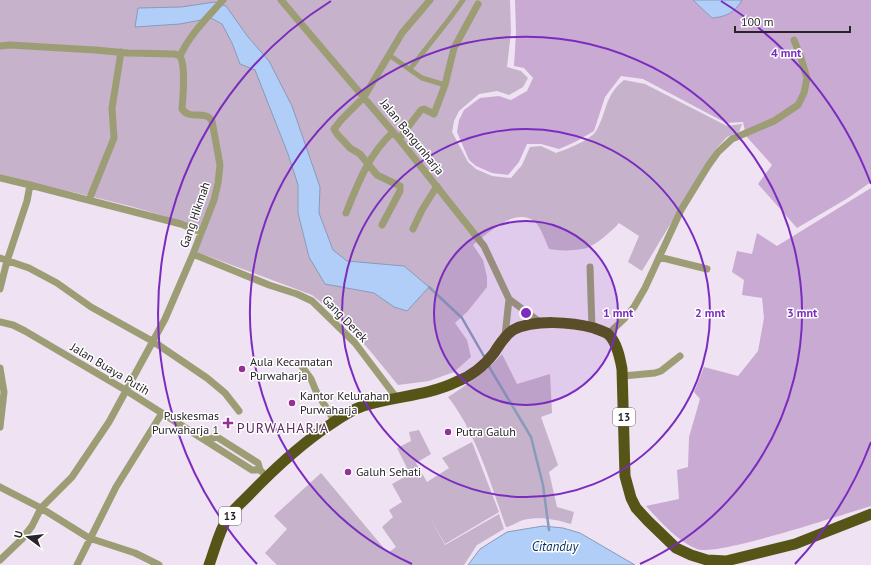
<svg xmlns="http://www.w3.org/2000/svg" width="871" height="565" font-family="'PT Sans',sans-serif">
<rect width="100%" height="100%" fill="#efe2f3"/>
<path fill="#c6b2cb" d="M0,0H510L511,32L507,67L521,71L528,78L523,87L509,95L497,91L479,94L459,111L454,121L452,132L468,162L476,169L492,176L511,178L522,165L530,147L541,146L556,153C565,150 591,140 596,131C607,113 604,96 624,80L645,84L727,126L742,124L739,132L727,137L715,150L642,271L628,262L639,236L619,223C612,231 597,244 587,248C576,251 559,251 549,249C545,240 541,227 534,221C514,207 487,234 473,245L483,260L487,277V287L468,311L455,323L467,340L471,357L454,372L429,381L398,385L371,352L343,320L312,295L197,252L206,230C139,205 69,192 0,175Z
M502,354L517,384L550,374L552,413L541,417L558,465L549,472L557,507L574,512L571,524C556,519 538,516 523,520C517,522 512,526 506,527C491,485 476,432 448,397C468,384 486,372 502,354Z
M419,430L431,454L416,463L427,482L449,468L442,458L472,442L499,512L445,544L428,514L445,545L499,514L504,529L477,545L464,565H277L265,553L287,529L274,516L321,473L388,553L396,547L382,527L393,517L389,510L402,502L392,484L410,474L397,448L411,441L409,432Z"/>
<path fill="#c9aad2" d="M515,0H871V182L848,198L797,228L758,184L772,165L746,136L743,122L726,123L643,79L621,76L605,97L594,131L575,142L559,149L541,144H527L519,162L508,175L492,173L476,166L469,160L457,132L459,120L464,110L480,98L499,96L511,100L527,91L533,78L524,68L514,66L516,33Z
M871,188V506C844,514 716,557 697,549C677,541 661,522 646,506L679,499L677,470L688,467L689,437L700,399L694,392L704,367L738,376L758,351L764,318L762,298L742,295L744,280L732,272L737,251L752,254L757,233L777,246Z"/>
<path fill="#b0cef7" stroke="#889bba" d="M693,0H742C735,13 725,17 712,18Z
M215,2L226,6L248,37L269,61L292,106L320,187L319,213L333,250L347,261L404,266L429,287L407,311L394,307L374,293L325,284L309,257L298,213V185L288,154L255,70L240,64L232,43L222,24L211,18L180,24L135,27L138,8L181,7Z
M543,526L563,528L580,533L635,565H468L480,549L507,532Z"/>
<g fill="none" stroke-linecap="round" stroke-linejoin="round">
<path stroke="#889bba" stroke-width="2.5" d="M429,287L462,318L485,358
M488,365L531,437L543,485L549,530"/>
<path stroke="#9d9d75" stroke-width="5" d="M389,55L422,78L445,85
M410,69L450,18L463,0"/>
<path stroke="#9d9d75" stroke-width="7" d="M281,0L399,139L484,246L509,299L541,323
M0,46L10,45L95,50L128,53L175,54L180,56
M180,56C190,34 207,18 223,0
M399,139L421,110L424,109L434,114L445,85L454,48L478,4
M0,178L30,185L27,201L7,261L0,289
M30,185L181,224L201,232
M89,200L114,138L112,108L121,52
M346,213C358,183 369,154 393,132
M382,225L400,191V186L377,175L360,154L350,148L337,134L334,129L342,119L364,97L402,33L430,0
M413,229L422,210L437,186
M193,254L269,285L297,294L312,301L355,343L396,397
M659,257L707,269
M0,258L29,268L57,283L91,307L154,342L207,378L225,393L239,411
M590,267L592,328
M0,322L13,325L25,331L127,391L252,470H260
M608,334L624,319L634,307L645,288L681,210L708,166L718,152L732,139L774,121L798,105L804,93L807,78L801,58L794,40
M505,336L509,299
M301,365L311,379L316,391L335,422
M0,368L4,392L0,427
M623,376L655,373L661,371L680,356
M206,440L217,437L258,463L260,470L262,472
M0,487L41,508L89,538L135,553L159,565
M0,560L22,539L32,526L41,508L72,477L109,422L165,319L193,254L214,200L218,183L220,165L212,121C205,109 190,121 182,109C183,96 186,66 180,56
M77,565L116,487L162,413"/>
<path stroke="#565416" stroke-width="11" d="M209,565C215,549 219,531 228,517C234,509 242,502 249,495C274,469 301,444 331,424C341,417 351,410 363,406C394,396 427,396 456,382C472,376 484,366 494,353C500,344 504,336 513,330C534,319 572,322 594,328C598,330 604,331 608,334C617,342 620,358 622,369L625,476L631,498L636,508L648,521L676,548L691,555L707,560L726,561L795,544L871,514"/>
</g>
<circle cx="526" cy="313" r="92" fill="#7b2cbf" fill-opacity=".12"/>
<g fill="none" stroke="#7b2cbf" stroke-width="2">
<circle cx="526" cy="313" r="92"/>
<circle cx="526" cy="313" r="184"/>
<path d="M412 564A276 276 0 1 1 640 564"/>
<path d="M871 442A368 368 0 0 1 795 564M257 564A368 368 0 0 1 331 1M721 1A368 368 0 0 1 871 184"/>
</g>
<g fill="#953096" stroke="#fff" stroke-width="1.5">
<circle cx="242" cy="369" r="4"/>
<circle cx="292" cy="403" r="4"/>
<path d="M226 417h4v4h4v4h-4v4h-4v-4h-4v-4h4z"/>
<circle cx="448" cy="432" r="4"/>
<circle cx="348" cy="472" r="4"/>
</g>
<g text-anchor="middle" stroke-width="3" stroke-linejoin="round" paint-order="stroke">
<g fill="#fff" stroke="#69666a" stroke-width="1">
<rect x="613" y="408" width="22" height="18" rx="3"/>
<rect x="219" y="507" width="22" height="18" rx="3"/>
</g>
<g font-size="11" font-weight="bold" fill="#29242a">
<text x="624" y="421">13</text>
<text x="230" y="520">13</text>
</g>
<g font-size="12" fill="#29242a" stroke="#fff">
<text transform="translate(412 137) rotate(51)" y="4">Jalan Bangunharja</text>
<text transform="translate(195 215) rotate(-71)" y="4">Gang Hikmah</text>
<text transform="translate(345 319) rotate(46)" y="4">Gang Derek</text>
<text transform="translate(110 369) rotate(31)" y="4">Jalan Buaya Putih</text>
</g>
<g font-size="12" fill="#29242a" stroke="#fff" text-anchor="start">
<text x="250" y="366">Aula Kecamatan<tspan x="250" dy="14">Purwaharja</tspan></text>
<text x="300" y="400">Kantor Kelurahan<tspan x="300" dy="14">Purwaharja</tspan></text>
<text x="219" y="420" text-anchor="end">Puskesmas<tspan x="219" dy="14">Purwaharja 1</tspan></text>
<text x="456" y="436">Putra Galuh</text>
<text x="356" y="476">Galuh Sehati</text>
</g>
<g font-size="13" font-style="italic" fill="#062d5e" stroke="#fff">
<text x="555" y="551">Citanduy</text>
</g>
<g font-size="14" letter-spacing="1" fill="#5c2b5c" stroke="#fff">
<text x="283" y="433">PURWAHARJA</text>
</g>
</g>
<circle cx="526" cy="313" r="6" fill="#7b2cbf" stroke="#fff" stroke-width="2"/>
<g font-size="12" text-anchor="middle" font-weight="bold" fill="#7b2cbf" stroke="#fff" stroke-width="3" stroke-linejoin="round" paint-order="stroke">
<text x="786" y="57">4 mnt</text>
<text x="618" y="317">1 mnt</text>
<text x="710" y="317">2 mnt</text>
<text x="802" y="317">3 mnt</text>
</g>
<g transform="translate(28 537) rotate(285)" stroke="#ffffff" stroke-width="3" paint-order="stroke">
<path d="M0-3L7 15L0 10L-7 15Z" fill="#29242a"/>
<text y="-6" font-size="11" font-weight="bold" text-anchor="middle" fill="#29242a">U</text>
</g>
<path d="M735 26v6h115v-6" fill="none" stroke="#29242a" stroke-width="2"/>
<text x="741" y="26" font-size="12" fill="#29242a" stroke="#ffffff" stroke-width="3" paint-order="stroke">100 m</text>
</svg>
